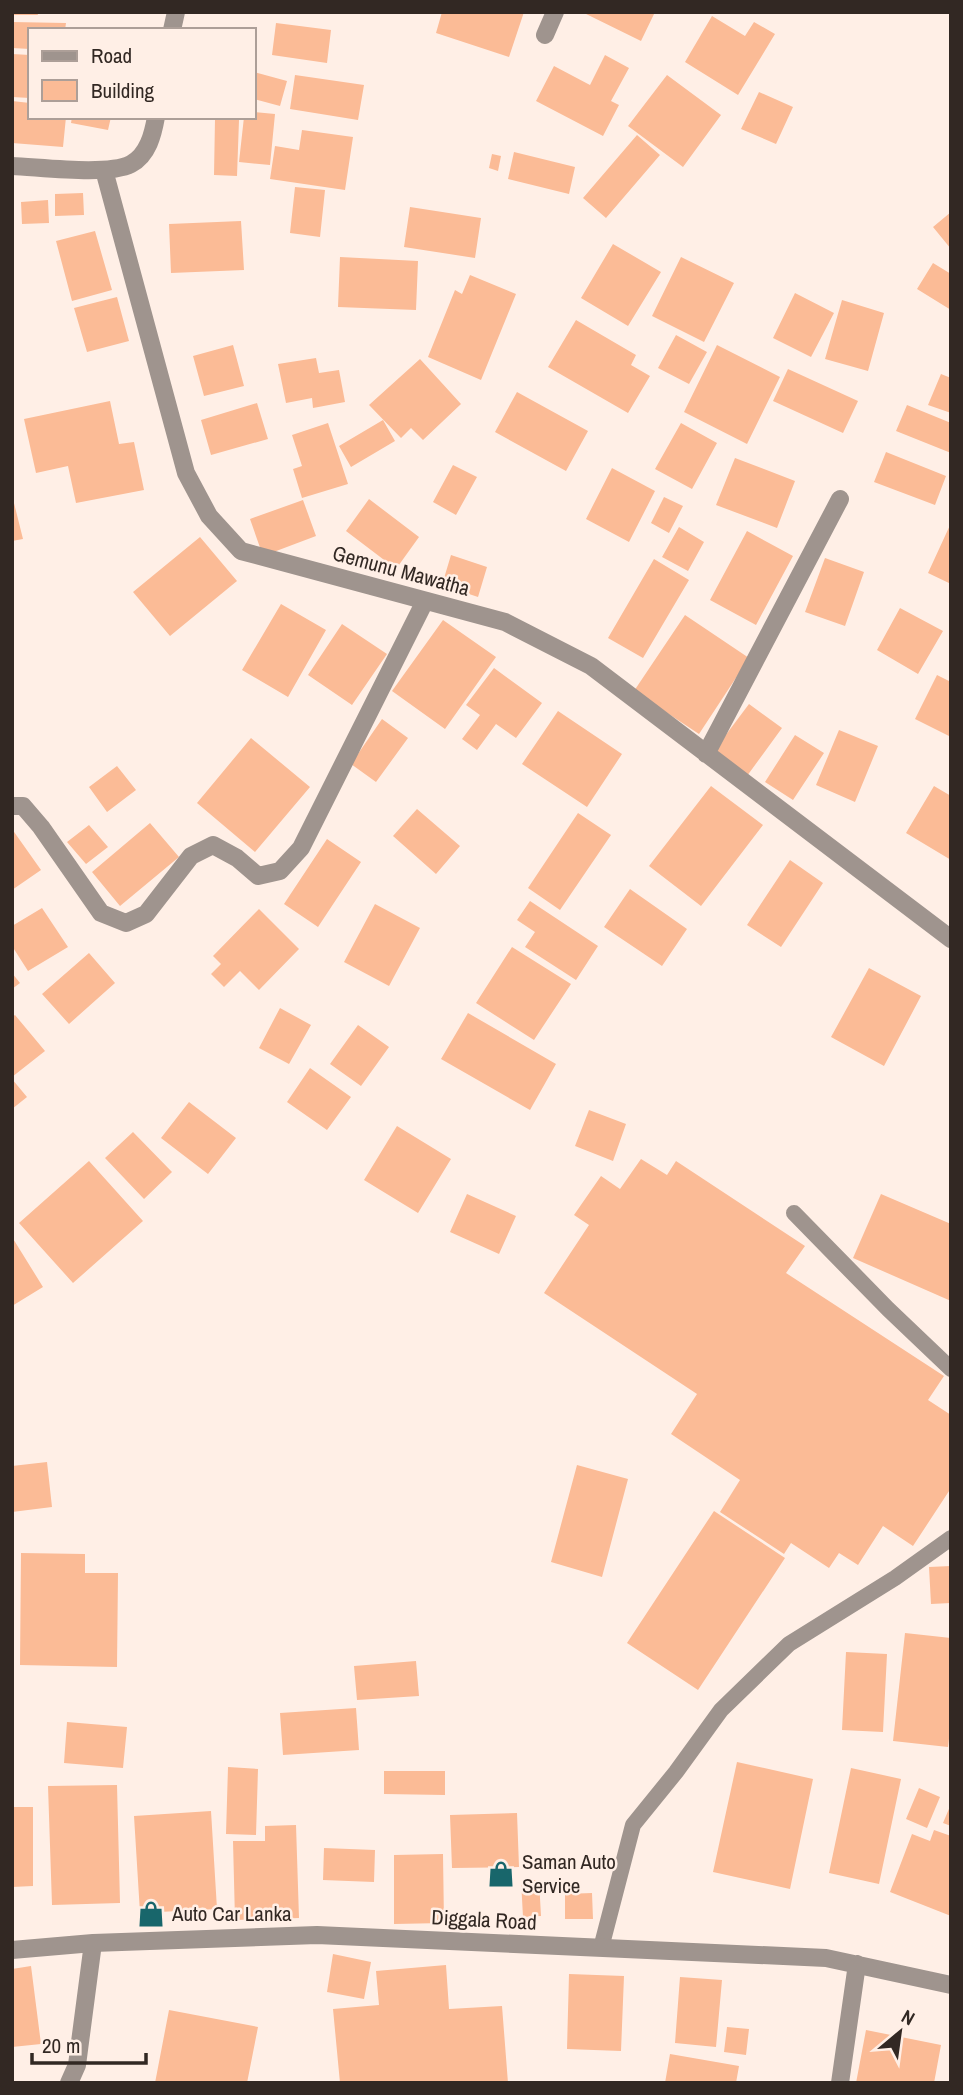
<svg xmlns="http://www.w3.org/2000/svg" width="963" height="2095" font-family="'Archivo Narrow',sans-serif">
<rect width="100%" height="100%" fill="#ffefe6"/>
<path fill="#fbbb96" d="M12,12H37L38,15H12Z
M442,12H524L509,57L436,33Z
M582,12H655L641,41Z
M712,16L745,36L754,22L775,34L738,95L685,62Z
M12,22L66,23L65,30H30V49L12,48Z
M276,23L331,30L327,63L272,55Z
M12,54L30,55V98L12,97Z
M605,55L629,68L611,101L619,105L603,136L536,101L554,66L590,85Z
M254,72L287,81L280,106L254,99Z
M295,75L364,85L358,120L290,109Z
M667,75L721,115L683,167L628,126Z
M759,92L793,107L776,144L741,129Z
M12,101L30,103V117H66L63,147L12,143Z
M254,112L275,114L270,165L239,162L244,117H254Z
M72,117H111L108,130L71,123Z
M215,119L239,120L237,176L214,175Z
M302,130L353,137L345,190L270,179L275,146L299,150Z
M637,135L660,155L606,218L583,198Z
M514,152L575,167L569,194L508,179Z
M492,154L501,156L498,171L489,168Z
M295,187L325,190L320,237L290,233Z
M83,193L84,215L55,216V194Z
M48,200L49,223L22,224L21,202Z
M410,207L481,218L475,258L404,247Z
M951,212V249L933,227Z
M241,221L244,270L171,273L169,224Z
M95,231L112,290L72,301L56,241Z
M613,244L661,272L628,326L581,298Z
M340,257L418,261L416,310L338,307Z
M681,257L734,283L704,342L652,316Z
M933,263L951,274V310L917,289Z
M470,275L516,294L481,380L428,357L455,290L462,294Z
M795,293L834,313L811,357L773,338Z
M117,297L129,341L87,352L74,308Z
M842,300L884,313L868,371L825,359Z
M576,320L636,355L631,365L650,376L628,413L548,367Z
M676,335L707,352L689,384L658,368Z
M233,345L244,386L204,396L193,356Z
M717,345L780,377L747,444L684,412Z
M316,358L319,373L339,370L345,402L313,408L312,398L286,403L278,364Z
M420,359L461,404L423,440L411,428L401,438L369,405Z
M788,369L858,401L843,433L773,401Z
M941,374L951,378V413L928,405Z
M517,392L588,431L566,471L495,432Z
M110,401L119,444L134,442L144,490L76,503L68,466L36,473L24,419Z
M257,403L268,439L211,455L201,420Z
M907,405L951,423V453L896,431Z
M383,420L395,441L351,467L339,446Z
M328,423L348,484L302,498L293,469L302,466L292,435Z
M681,423L717,443L692,489L655,469Z
M886,452L946,476L935,505L874,482Z
M735,458L795,481L777,528L716,505Z
M453,465L477,477L456,515L433,502Z
M612,468L655,491L629,542L586,519Z
M12,495L23,539L12,541Z
M664,497L683,506L669,533L651,523Z
M369,499L419,537L396,569L346,531Z
M303,500L316,536L263,556L250,519Z
M951,523V584L928,573Z
M679,527L704,542L688,571L662,557Z
M747,531L793,556L756,625L710,600Z
M200,537L237,581L170,636L133,592Z
M451,555L487,567L478,597L442,585Z
M825,558L864,572L845,626L805,612Z
M654,559L689,580L643,658L608,638Z
M281,604L326,630L288,697L242,670Z
M900,608L943,631L918,674L877,650Z
M685,615L749,658L699,734L634,691Z
M443,620L496,657L445,729L392,691Z
M342,624L387,654L352,705L308,675Z
M494,668L542,703L516,738L496,724L477,750L462,739L480,715L466,705Z
M937,675L951,682V737L915,719Z
M749,704L782,728L747,776L713,752Z
M558,711L622,754L587,807L522,764Z
M382,719L408,738L376,782L351,764Z
M839,730L878,746L855,802L816,785Z
M795,735L824,753L793,800L765,782Z
M251,738L310,787L255,852L197,803Z
M117,766L136,790L107,812L89,787Z
M711,786L763,825L701,906L649,866Z
M934,786L951,796V860L906,833Z
M417,809L460,846L436,874L393,836Z
M578,813L611,835L560,910L528,888Z
M150,823L179,857L120,906L92,872Z
M89,825L108,847L86,864L67,842Z
M12,829L41,870L12,890Z
M327,839L361,862L318,927L284,904Z
M790,860L823,883L781,947L747,925Z
M630,889L687,929L662,966L604,927Z
M530,901L598,946L576,980L525,947L535,932L517,920Z
M375,904L420,928L389,986L344,962Z
M42,908L68,947L28,971L12,946V926Z
M259,909L299,949L259,990L240,971L224,987L211,974L221,964L213,956Z
M512,947L571,984L534,1040L476,1003Z
M89,953L115,983L69,1024L42,994Z
M869,968L921,996L884,1066L831,1037Z
M12,973L20,983L12,989Z
M280,1008L311,1025L289,1064L259,1048Z
M468,1013L556,1064L530,1110L441,1059Z
M15,1015L45,1051L12,1077V1017Z
M358,1025L389,1047L361,1086L330,1064Z
M310,1068L351,1097L327,1130L287,1102Z
M12,1079L27,1097L12,1109Z
M189,1102L236,1138L208,1174L161,1138Z
M589,1110L626,1124L613,1161L575,1146Z
M397,1126L451,1159L418,1213L364,1180Z
M133,1132L172,1172L144,1199L105,1158Z
M641,1159L667,1175L676,1161L805,1246L786,1273L944,1376L928,1400L951,1415V1488L913,1546L883,1526L858,1565L839,1553L829,1568L791,1543L784,1554L720,1512L740,1480L671,1434L697,1394L544,1293L589,1225L574,1215L601,1176L620,1189Z
M89,1161L143,1221L73,1283L19,1223Z
M467,1194L516,1216L499,1254L450,1232Z
M881,1194L951,1224V1301L853,1258Z
M12,1237L43,1287L12,1306Z
M47,1462L52,1507L12,1512V1466Z
M577,1465L628,1479L602,1577L551,1562Z
M714,1511L785,1558L698,1690L627,1643Z
M21,1553L85,1554V1573H118L117,1667L20,1665Z
M951,1566V1603L931,1604L929,1567Z
M905,1633L951,1638V1722L948,1747L893,1741Z
M846,1652L887,1654L883,1732L842,1730Z
M416,1661L419,1696L357,1700L354,1666Z
M356,1708L359,1750L283,1755L280,1713Z
M67,1722L127,1727L123,1768L64,1763Z
M737,1762L813,1779L790,1889L713,1872Z
M228,1767L258,1769L256,1835L226,1834Z
M851,1768L901,1779L879,1884L829,1873Z
M384,1771H445V1795L384,1794Z
M117,1785L120,1903L52,1905L48,1786Z
M919,1788L940,1797L927,1828L906,1819Z
M951,1804V1826L943,1823Z
M12,1807H33V1886L12,1887Z
M211,1811L217,1909L140,1913L134,1816Z
M517,1813L519,1867L452,1868L450,1815Z
M296,1825L299,1918L235,1920L233,1841H265V1826Z
M934,1830L951,1836V1916L890,1892L912,1834L930,1841Z
M324,1848L375,1850L374,1882L323,1880Z
M443,1854L444,1923L394,1924V1855Z
M521,1880H539L541,1916L523,1917Z
M592,1893L593,1919H565V1894Z
M333,1954L371,1962L364,1999L327,1992Z
M446,1965L449,2009L502,2006L508,2083H340L333,2009L379,2005L376,1971Z
M31,1966L41,2044L12,2047V1969Z
M569,1974L624,1976L621,2051L567,2049Z
M680,1977L722,1980L716,2047L675,2043Z
M169,2010L258,2027L247,2083H155Z
M727,2027L749,2029L746,2055L724,2052Z
M866,2030L941,2045L934,2083H856Z
M670,2054L739,2066L736,2083H665Z"/>
<g fill="none" stroke-linecap="round" stroke-linejoin="round">
<path stroke="#9f948e" stroke-width="16" d="M794,1213L888,1309L951,1369
M601,1948L633,1825L676,1772L721,1710L789,1644L895,1578L951,1538"/>
<path stroke="#9f948e" stroke-width="18" d="M172,30L176,12
M545,35L555,12
M12,166C40,167 108,176 131,164C148,155 153,134 156,117
M104,170L186,473L209,516L241,551L505,622L591,666L951,939
M706,754L840,499
M12,806H23L41,827L101,913L126,923L146,914L191,856L213,845L237,858L258,876L280,871L301,848L425,601
M12,1950L93,1943L317,1935L826,1958L951,1985
M69,2083L77,2065L93,1943
M840,2083L857,1964"/>
</g>
<defs>
<g id="shop-bare" transform="scale(2.1)"><path d="M-5-2.5h2.3a2.7 3.5 0 0 1 5.4 0H5L5.5 6h-11ZM-1.5-2.5h3a1.5 2.3 0 0 0-3 0Z" fill="#18666b" stroke="#ffefe6" stroke-width="2.5" paint-order="stroke"/></g>
</defs>
<g fill-rule="evenodd">
<use href="#shop-bare" x="501" y="1874"/>
<use href="#shop-bare" x="151" y="1914"/>
</g>
<g text-anchor="middle" stroke-width="5" stroke-linejoin="round" paint-order="stroke">
<g font-size="21" fill="#322823" stroke="#ffefe6">
<text transform="translate(401 571) rotate(15)" y="7">Gemunu Mawatha</text>
<text transform="translate(484 1920) rotate(3)" y="7">Diggala Road</text>
</g>
<g font-size="21" fill="#322823" stroke="#ffefe6" text-anchor="start">
<text x="522" y="1869">Saman Auto<tspan x="522" dy="24">Service</tspan></text>
<text x="172" y="1921">Auto Car Lanka</text>
</g>
</g>
<rect width="963" height="2095" fill="none" stroke="#322823" stroke-width="28"/>
<rect x="28" y="28" width="228" height="91" fill="#ffefe6" stroke="#ad9f98" stroke-width="2"/>
<rect x="42" y="51" width="35" height="10" fill="#9f948e" stroke="#ad9f98" stroke-width="2"/>
<text x="91" y="63" font-size="21" fill="#322823">Road</text>
<rect x="42" y="80" width="35" height="21" fill="#fbbb96" stroke="#ad9f98" stroke-width="2"/>
<text x="91" y="98" font-size="21" fill="#322823">Building</text>
<g transform="translate(900 2032) rotate(29)" stroke="#ffefe6" stroke-width="5" paint-order="stroke">
<path d="M0-5L12 26L0 18L-12 26Z" fill="#322823"/>
<text y="-10" font-size="19" font-weight="bold" text-anchor="middle" fill="#322823">N</text>
</g>
<path d="M32 2053v10h114v-10" fill="none" stroke="#322823" stroke-width="3.5"/>
<text x="42" y="2053" font-size="21" fill="#322823" stroke="#ffefe6" stroke-width="5" paint-order="stroke">20 m</text>
</svg>
